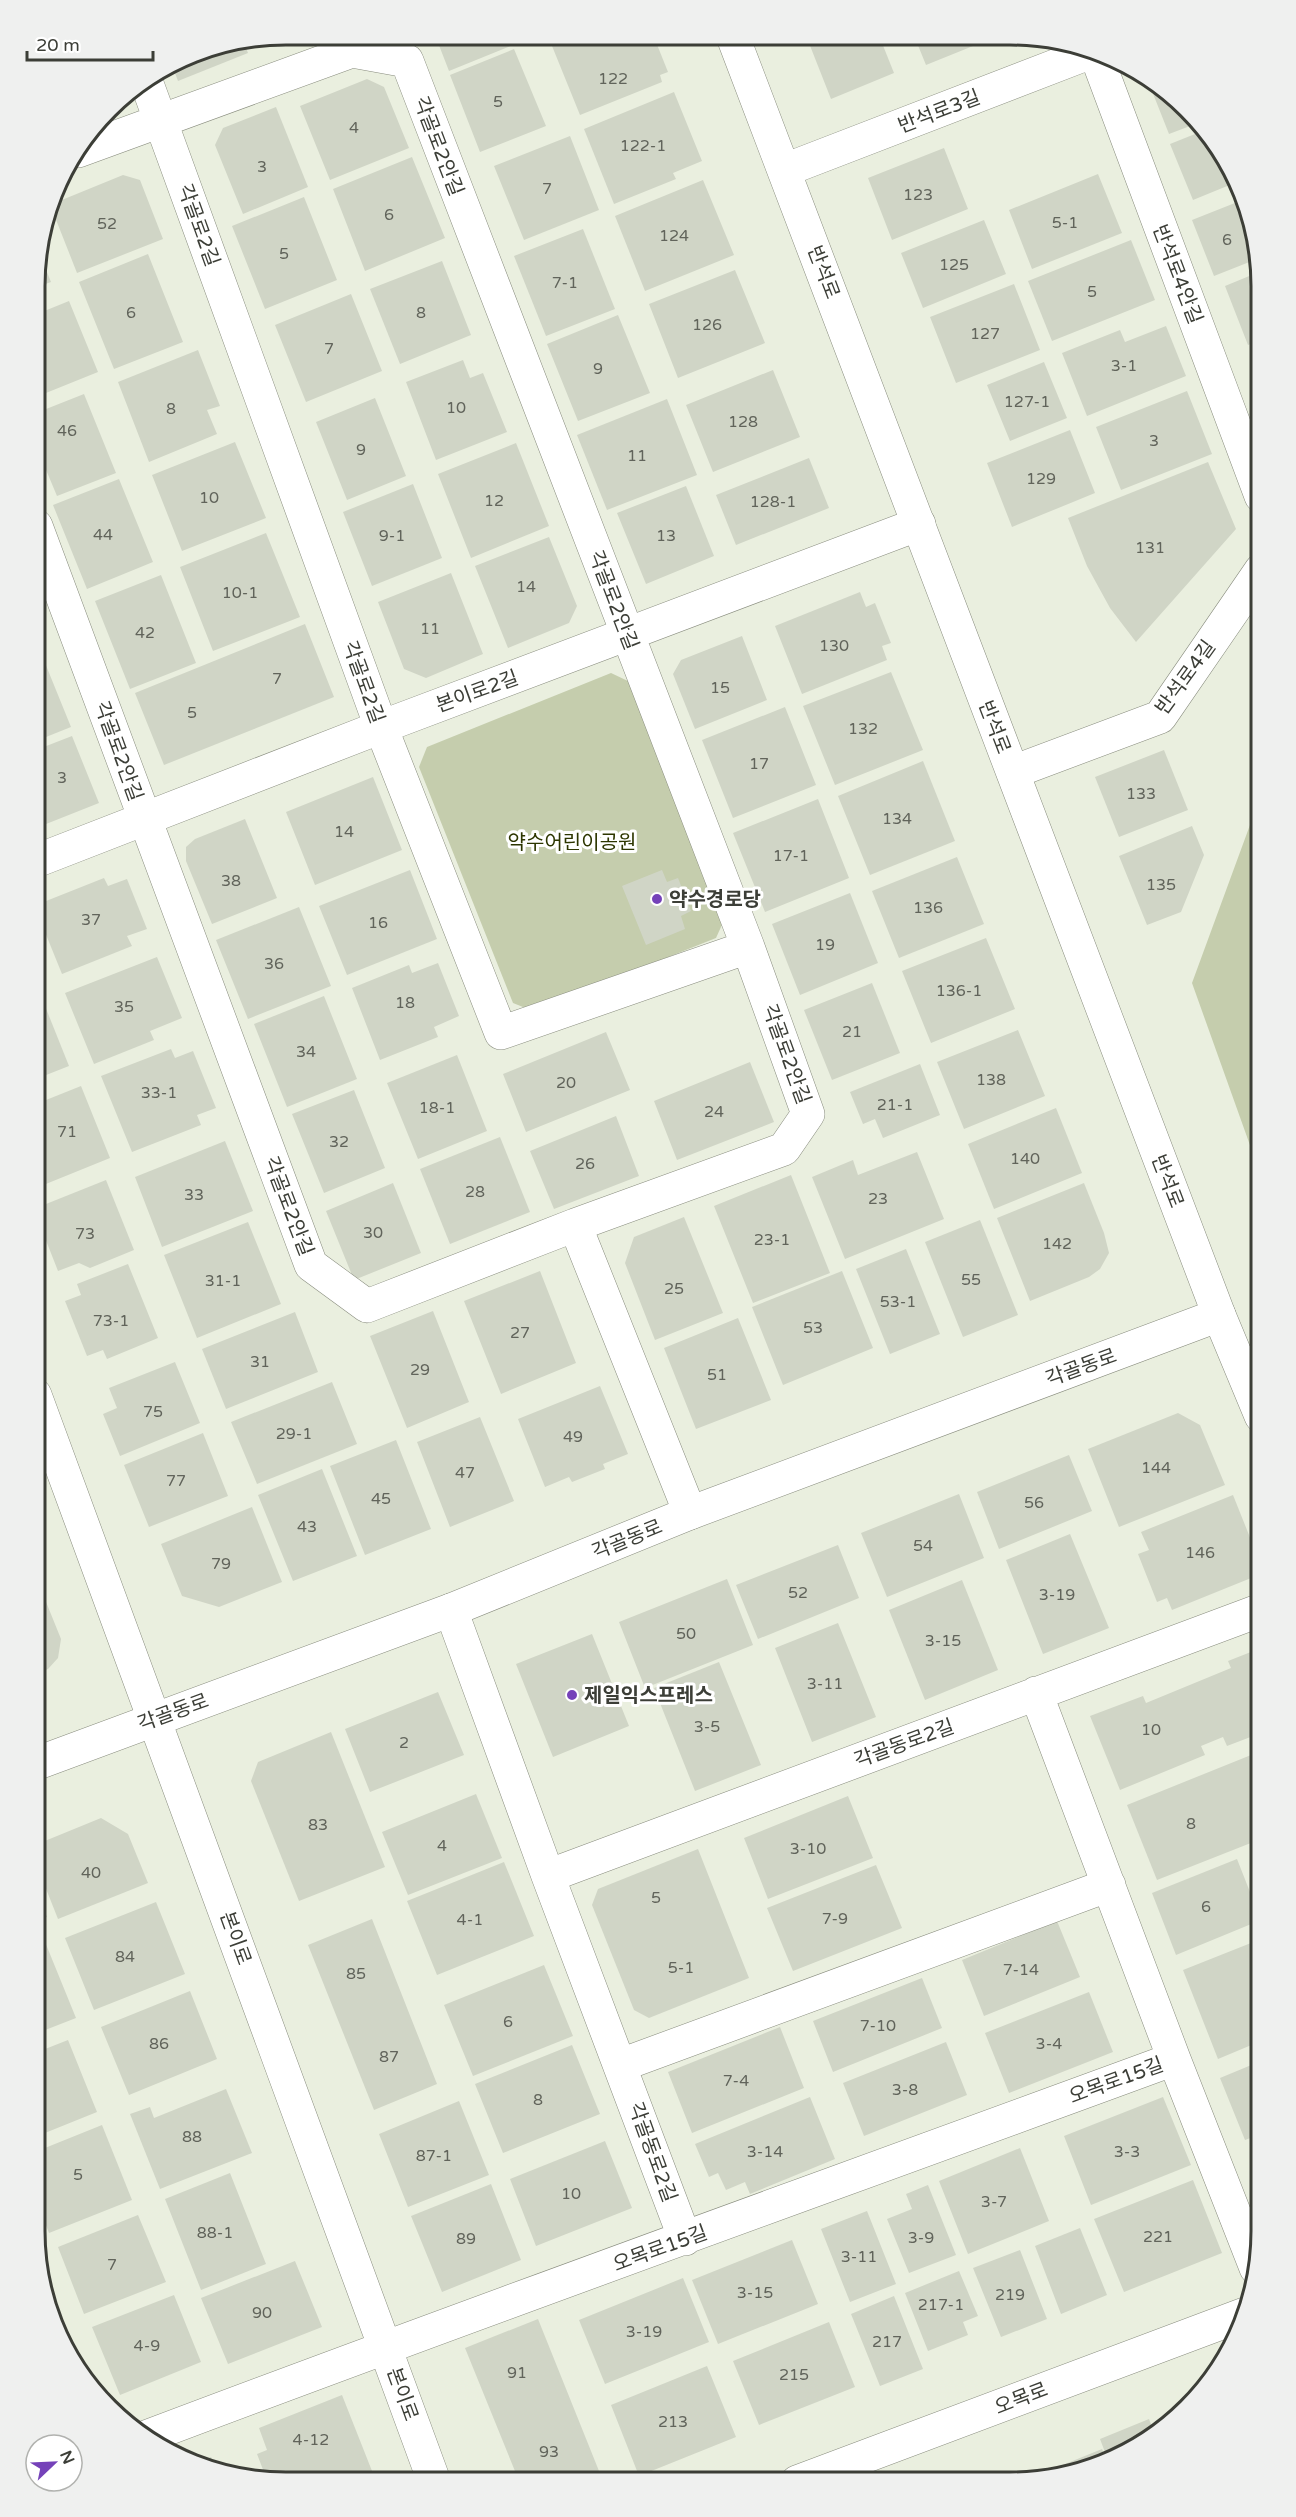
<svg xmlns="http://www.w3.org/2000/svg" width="1296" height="2517" font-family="'Varela Round','Noto Sans KR',sans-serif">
<rect width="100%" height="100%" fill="#eaefdf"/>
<path fill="#c5cdad" d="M611,673L630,682L725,918L716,938L533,1011L513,1003L419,767L427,747Z
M1261,795V1176L1192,983Z"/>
<path fill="#d0d5c6" d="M435,35L521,36L523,41L449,71Z
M562,36L654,37L668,72L660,75L662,82L580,115L550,41Z
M807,38H880L894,73L831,99Z
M915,38L976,39L978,44L926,65Z
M244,43L248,53L178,81L172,65L190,54Z
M514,49L546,126L480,152L450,75Z
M367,79L384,87L409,148L330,180L300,106Z
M1150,80L1176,97L1198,123L1169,134L1150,86Z
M674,92L702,161L673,173L676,179L614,204L584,129Z
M276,107L308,187L243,214L215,145L223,128Z
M1205,130L1219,147L1237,182L1193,200L1170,144Z
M570,136L599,210L524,240L494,166Z
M944,148L968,209L892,240L868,178Z
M412,157L445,238L365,271L333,189Z
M1098,174L1122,233L1032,269L1009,210Z
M123,175L140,180L163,239L77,273L51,207L52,204Z
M703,180L734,255L645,291L615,216Z
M304,197L337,280L265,309L232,226Z
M1245,199L1248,206L1257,259L1214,276L1192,220Z
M984,220L1006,274L923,308L901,253Z
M583,229L615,309L546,336L514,256Z
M1131,240L1155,300L1052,341L1028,281Z
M38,250L51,282L37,287V254Z
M148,254L183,342L114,369L79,282Z
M442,261L471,335L400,364L370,289Z
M735,270L765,343L678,378L649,304Z
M1259,272L1262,286L1261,340L1248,345L1225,286Z
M1014,284L1040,350L956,383L930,317Z
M351,294L382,371L306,402L275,325Z
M69,301L98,372L36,397L37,314Z
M618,315L650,393L578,421L547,344Z
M1166,326L1186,376L1087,416L1062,353L1120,330L1125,342Z
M198,350L220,406L207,410L217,434L149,462L118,382Z
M1261,352V372L1255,355Z
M463,360L470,378L483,373L507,432L436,460L406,382Z
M1044,362L1067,418L1010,441L987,385Z
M773,370L800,437L713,472L686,405Z
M1187,391L1212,454L1121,490L1096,427Z
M84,394L116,473L57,496L36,446V413Z
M375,398L406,476L347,500L316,422Z
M667,399L697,475L607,510L577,435Z
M1070,430L1095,493L1012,527L987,463Z
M235,442L266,518L182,551L152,475Z
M516,443L549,526L471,558L438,474Z
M809,458L829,508L736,545L716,495Z
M1208,462L1236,529L1136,642L1110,608L1087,566L1068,518Z
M119,479L153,562L87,589L53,505Z
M413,484L442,558L372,586L343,512Z
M686,486L714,556L646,584L617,513Z
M266,533L300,617L213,651L180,567Z
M549,537L577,606L569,623L508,648L475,566Z
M451,573L483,654L426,678L404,669L378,602Z
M161,575L196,663L130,689L95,601Z
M860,592L866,607L875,603L891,643L882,646L887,660L802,694L775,626Z
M305,624L334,697L164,765L135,693Z
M742,636L767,700L695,729L673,674L681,660Z
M43,658L71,727L36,741V660Z
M891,672L923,750L835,785L803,706Z
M785,707L816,785L733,818L702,740Z
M72,736L99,803L36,828V750Z
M1164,750L1188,810L1119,837L1095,777Z
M923,761L955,841L870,875L838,796Z
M373,777L402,850L315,885L286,812Z
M818,799L849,878L765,912L733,833Z
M245,819L277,898L212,924L186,861V847L195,839Z
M1192,826L1204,855L1181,912L1147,925L1119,856Z
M957,857L984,924L899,958L872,891Z
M410,870L437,939L347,975L319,906Z
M662,870L667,882L678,878L691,911L681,916L685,929L646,945L622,886Z
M104,878L108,886L127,879L147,929L127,936L132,946L62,974L36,910V905Z
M850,893L878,963L800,995L772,924Z
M299,907L331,986L248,1019L216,940Z
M986,938L1015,1009L931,1043L902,971Z
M157,957L182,1018L150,1031L154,1040L94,1064L65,993Z
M438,963L459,1016L434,1027L438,1037L380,1060L352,988L409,965L412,973Z
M872,983L900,1053L832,1080L804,1010Z
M324,996L357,1079L287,1107L254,1024Z
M43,1001L69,1066L36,1079V1004Z
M1018,1030L1045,1096L964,1129L937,1062Z
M606,1032L630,1090L526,1132L503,1074Z
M171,1049L175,1058L193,1051L216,1108L197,1115L201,1125L132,1152L101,1076Z
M457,1055L487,1131L418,1159L387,1083Z
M750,1062L774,1122L677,1160L654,1101Z
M920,1064L940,1115L883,1138L875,1119L863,1124L850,1092Z
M81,1086L110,1158L36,1188V1104Z
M354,1090L385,1168L324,1193L292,1114Z
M1056,1108L1082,1173L994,1209L968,1144Z
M616,1116L639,1176L554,1209L530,1151Z
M500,1137L530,1212L450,1244L420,1169Z
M225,1141L253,1211L162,1247L135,1177Z
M917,1152L944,1219L845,1259L812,1177L853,1160L858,1175Z
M791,1175L830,1273L753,1303L714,1206Z
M106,1180L134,1250L90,1268L79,1263L58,1271L36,1215V1208Z
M393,1183L421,1253L354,1280L326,1211Z
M1084,1183L1104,1233L1109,1253L1100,1269L1089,1277L1030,1301L997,1218Z
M684,1217L723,1313L655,1340L625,1263L634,1237Z
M980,1220L1018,1315L963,1337L925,1242Z
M248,1222L281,1304L197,1338L164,1255Z
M906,1249L940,1334L890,1354L856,1269Z
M128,1264L158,1338L107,1359L103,1350L87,1356L65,1301L81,1295L77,1284Z
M540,1271L576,1363L501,1394L464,1301Z
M842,1271L873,1348L783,1385L752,1307Z
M433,1311L469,1402L407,1428L370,1336Z
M295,1312L318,1372L226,1409L202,1349Z
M738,1318L771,1400L696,1429L664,1348Z
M175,1362L200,1423L120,1456L103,1414L117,1408L109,1388Z
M332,1382L357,1444L257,1484L231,1422Z
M600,1386L628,1454L603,1464L605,1469L572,1482L569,1477L545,1487L518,1419Z
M1178,1413L1200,1425L1225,1485L1119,1527L1088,1449Z
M480,1417L514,1501L450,1527L417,1442Z
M203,1433L228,1496L149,1527L124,1465Z
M396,1440L431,1529L365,1555L330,1466Z
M1069,1455L1092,1511L999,1549L977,1492Z
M322,1469L357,1556L293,1581L258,1495Z
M959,1494L984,1558L887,1597L861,1533Z
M1233,1495L1261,1565V1574L1172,1610L1167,1598L1157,1602L1138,1554L1149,1550L1141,1532Z
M252,1507L282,1582L219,1607L182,1596L161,1544Z
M1070,1534L1109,1628L1043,1654L1006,1560Z
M838,1545L859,1598L758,1639L736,1585Z
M727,1579L753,1645L645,1688L619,1622Z
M962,1580L998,1670L925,1700L889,1610Z
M38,1582L61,1639L58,1658L48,1669L35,1675V1583Z
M838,1623L876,1717L812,1742L775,1648Z
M592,1634L629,1726L553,1757L516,1664Z
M1261,1648V1733L1227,1746L1223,1737L1201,1746L1205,1755L1120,1790L1090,1716L1143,1696L1146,1703L1231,1668L1228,1661Z
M719,1662L761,1765L695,1791L654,1688Z
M438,1692L464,1755L370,1792L345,1729Z
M331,1732L385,1867L299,1901L251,1781L258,1762Z
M1261,1751V1839L1157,1880L1127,1805Z
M476,1794L502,1858L408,1895L382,1832Z
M848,1796L873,1858L768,1899L744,1838Z
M101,1818L128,1834L148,1883L58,1919L35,1861V1845Z
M698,1849L749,1978L649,2018L634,2010L592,1905L598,1889Z
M1237,1859L1261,1920L1176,1955L1152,1893Z
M504,1862L534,1936L437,1975L407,1901Z
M876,1865L902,1928L793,1971L767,1908Z
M35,1887L47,1917L35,1921Z
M156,1902L185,1974L94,2010L65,1938Z
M372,1919L437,2084L374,2110L308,1945Z
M1057,1921L1080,1977L984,2016L962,1960Z
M43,1937L76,2018L35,2034V1940Z
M1256,1941L1261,1955V2041L1218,2059L1183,1970Z
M544,1965L573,2036L473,2076L444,2005Z
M922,1978L942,2028L833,2072L813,2021Z
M190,1991L217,2059L129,2095L101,2027Z
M1089,1992L1113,2052L1009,2093L985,2033Z
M780,2027L804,2088L692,2133L668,2072Z
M68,2040L97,2112L35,2137V2053Z
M946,2042L967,2095L864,2136L843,2083Z
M572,2045L600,2114L503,2153L475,2084Z
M1261,2061V2134L1245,2140L1220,2078Z
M226,2089L252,2153L160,2189L130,2114L150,2107L154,2118Z
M810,2097L835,2159L750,2194L745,2182L726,2190L718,2173L709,2177L695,2144Z
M1163,2097L1191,2165L1091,2205L1064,2136Z
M459,2101L489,2175L408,2207L379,2134Z
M102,2125L132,2200L49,2233L35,2197V2152Z
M605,2141L632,2208L536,2246L510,2179Z
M1020,2148L1049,2221L968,2254L939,2181Z
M1261,2161V2194L1250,2165Z
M230,2173L266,2264L201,2290L165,2199Z
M1193,2180L1222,2253L1124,2292L1094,2219Z
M491,2184L521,2260L442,2292L411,2216Z
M928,2185L956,2255L909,2273L887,2219L912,2209L906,2194Z
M867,2211L896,2284L850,2302L821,2229Z
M138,2215L166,2282L84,2314L58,2247Z
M1080,2228L1107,2295L1061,2314L1035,2246Z
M792,2240L818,2304L718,2344L692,2280Z
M1020,2250L1047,2319L1001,2337L973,2268Z
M295,2261L322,2327L228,2364L201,2298Z
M959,2271L978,2316L963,2322L968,2335L928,2351L905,2293Z
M683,2278L709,2342L605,2384L579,2320Z
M174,2295L201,2362L120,2395L92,2327Z
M894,2296L923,2369L880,2386L851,2314Z
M538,2319L601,2476L587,2481H519L465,2348Z
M829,2322L855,2387L759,2425L733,2361Z
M707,2366L736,2437L639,2476L611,2405Z
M342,2395L372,2471L348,2481L267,2480L257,2454L267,2450L259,2428Z
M1149,2419L1155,2435L1150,2440L1108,2460L1100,2439Z
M1102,2449L1107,2461L1090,2469L1044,2477L1043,2473Z
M211,2457L216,2469L196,2463Z"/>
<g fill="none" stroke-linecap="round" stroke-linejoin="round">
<g stroke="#888c7e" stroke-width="34">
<path id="minor" d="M1095,52L1261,496
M146,81L381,727L501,1033L748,947
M785,170L1094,51
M36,526L311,1265L367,1306L575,1225L784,1149L808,1114L748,947L407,61L352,51L78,151
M1013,772L1160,717L1261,570
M36,861L381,727L919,524
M575,1225L690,1513
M1219,1315L1261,1416
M35,1395L434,2481
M451,1610L548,1876L685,2239
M1036,1693L1174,2059L1256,2268
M548,1876L1261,1610
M621,2065L1109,1885
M146,2437C487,2308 831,2185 1174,2059
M797,2482L1245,2314"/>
</g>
<g stroke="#888c7e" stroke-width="34">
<path id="tertiary" d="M35,1764L451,1610L690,1513L1219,1315L733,37"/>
</g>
<use href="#minor" stroke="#fff" stroke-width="33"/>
<use href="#tertiary" stroke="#fff" stroke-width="33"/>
</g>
<g fill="#7542b9" stroke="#fff" stroke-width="2">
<circle cx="657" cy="899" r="6"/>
<circle cx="572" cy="1695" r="6"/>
</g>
<g text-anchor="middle" stroke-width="6" stroke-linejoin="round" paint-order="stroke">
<g font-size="16" fill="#61645b">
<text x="613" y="84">122</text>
<text x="498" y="107">5</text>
<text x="354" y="133">4</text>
<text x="643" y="151">122-1</text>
<text x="262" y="172">3</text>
<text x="547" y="194">7</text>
<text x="918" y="200">123</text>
<text x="389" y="220">6</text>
<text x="1065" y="228">5-1</text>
<text x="107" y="229">52</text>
<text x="674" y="241">124</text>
<text x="1227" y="245">6</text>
<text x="284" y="259">5</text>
<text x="954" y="270">125</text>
<text x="565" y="288">7-1</text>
<text x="1092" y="297">5</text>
<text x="131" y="318">6</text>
<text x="421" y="318">8</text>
<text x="707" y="330">126</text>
<text x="985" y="339">127</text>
<text x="329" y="354">7</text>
<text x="1124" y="371">3-1</text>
<text x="598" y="374">9</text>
<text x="1027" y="407">127-1</text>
<text x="456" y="413">10</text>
<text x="171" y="414">8</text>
<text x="743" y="427">128</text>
<text x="67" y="436">46</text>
<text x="1154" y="446">3</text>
<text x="361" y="455">9</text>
<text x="637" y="461">11</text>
<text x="1041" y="484">129</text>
<text x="209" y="503">10</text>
<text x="494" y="506">12</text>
<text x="773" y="507">128-1</text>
<text x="103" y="540">44</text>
<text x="392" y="541">9-1</text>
<text x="666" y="541">13</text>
<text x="1150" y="553">131</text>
<text x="526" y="592">14</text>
<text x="240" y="598">10-1</text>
<text x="430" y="634">11</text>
<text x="145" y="638">42</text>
<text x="834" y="651">130</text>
<text x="277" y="684">7</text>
<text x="720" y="693">15</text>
<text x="192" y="718">5</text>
<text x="863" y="734">132</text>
<text x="759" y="769">17</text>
<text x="62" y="783">3</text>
<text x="1141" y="799">133</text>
<text x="897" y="824">134</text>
<text x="344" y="837">14</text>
<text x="791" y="861">17-1</text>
<text x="231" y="886">38</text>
<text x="1161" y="890">135</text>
<text x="928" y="913">136</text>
<text x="91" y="925">37</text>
<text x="378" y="928">16</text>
<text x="825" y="950">19</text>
<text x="274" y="969">36</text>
<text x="959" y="996">136-1</text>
<text x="405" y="1008">18</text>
<text x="124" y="1012">35</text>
<text x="852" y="1037">21</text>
<text x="306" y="1057">34</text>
<text x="991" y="1085">138</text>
<text x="566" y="1088">20</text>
<text x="159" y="1098">33-1</text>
<text x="895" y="1110">21-1</text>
<text x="437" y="1113">18-1</text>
<text x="714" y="1117">24</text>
<text x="67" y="1137">71</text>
<text x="339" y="1147">32</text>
<text x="1025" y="1164">140</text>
<text x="585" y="1169">26</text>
<text x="475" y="1197">28</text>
<text x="194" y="1200">33</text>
<text x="878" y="1204">23</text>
<text x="373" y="1238">30</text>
<text x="85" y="1239">73</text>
<text x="772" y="1245">23-1</text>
<text x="1057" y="1249">142</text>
<text x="971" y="1285">55</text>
<text x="223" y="1286">31-1</text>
<text x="674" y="1294">25</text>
<text x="898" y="1307">53-1</text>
<text x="111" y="1326">73-1</text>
<text x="813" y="1333">53</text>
<text x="520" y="1338">27</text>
<text x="260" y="1367">31</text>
<text x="420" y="1375">29</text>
<text x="717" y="1380">51</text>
<text x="153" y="1417">75</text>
<text x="294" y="1439">29-1</text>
<text x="573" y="1442">49</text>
<text x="1156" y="1473">144</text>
<text x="465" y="1478">47</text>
<text x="176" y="1486">77</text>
<text x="381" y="1504">45</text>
<text x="1034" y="1508">56</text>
<text x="307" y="1532">43</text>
<text x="923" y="1551">54</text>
<text x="1200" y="1558">146</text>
<text x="221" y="1569">79</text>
<text x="798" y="1598">52</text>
<text x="1057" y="1600">3-19</text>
<text x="686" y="1639">50</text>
<text x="943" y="1646">3-15</text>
<text x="825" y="1689">3-11</text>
<text x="707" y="1732">3-5</text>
<text x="1151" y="1735">10</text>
<text x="404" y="1748">2</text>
<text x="1191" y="1829">8</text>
<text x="318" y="1830">83</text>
<text x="442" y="1851">4</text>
<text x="808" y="1854">3-10</text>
<text x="91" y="1878">40</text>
<text x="656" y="1903">5</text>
<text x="1206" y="1912">6</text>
<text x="835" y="1924">7-9</text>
<text x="470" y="1925">4-1</text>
<text x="125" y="1962">84</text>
<text x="681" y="1973">5-1</text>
<text x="1021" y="1975">7-14</text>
<text x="356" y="1979">85</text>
<text x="508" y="2027">6</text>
<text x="878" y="2031">7-10</text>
<text x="159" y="2049">86</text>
<text x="1049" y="2049">3-4</text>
<text x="389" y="2062">87</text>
<text x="736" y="2086">7-4</text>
<text x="905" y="2095">3-8</text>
<text x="538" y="2105">8</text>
<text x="192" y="2142">88</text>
<text x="765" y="2157">3-14</text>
<text x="1127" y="2157">3-3</text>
<text x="434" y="2161">87-1</text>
<text x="78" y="2180">5</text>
<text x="571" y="2199">10</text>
<text x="994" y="2207">3-7</text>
<text x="215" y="2238">88-1</text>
<text x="1158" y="2242">221</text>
<text x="921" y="2243">3-9</text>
<text x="466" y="2244">89</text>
<text x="859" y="2262">3-11</text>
<text x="112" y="2270">7</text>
<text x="755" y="2298">3-15</text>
<text x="1010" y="2300">219</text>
<text x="941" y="2310">217-1</text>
<text x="262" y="2318">90</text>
<text x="644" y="2337">3-19</text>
<text x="887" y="2347">217</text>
<text x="147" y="2351">4-9</text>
<text x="517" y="2378">91</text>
<text x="794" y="2380">215</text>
<text x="673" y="2427">213</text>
<text x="311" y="2445">4-12</text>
<text x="549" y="2457">93</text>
</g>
<g font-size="20" fill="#3c3e37" stroke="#fff">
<text transform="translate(939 111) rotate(-21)" y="7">반석로3길</text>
<text transform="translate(439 146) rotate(69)" y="7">각골로2안길</text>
<text transform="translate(199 225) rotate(70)" y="7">각골로2길</text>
<text transform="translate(824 272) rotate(69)" y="7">반석로</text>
<text transform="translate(1178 274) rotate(69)" y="7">반석로4안길</text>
<text transform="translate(614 600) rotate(69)" y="7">각골로2안길</text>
<text transform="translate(1185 677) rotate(-54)" y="7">반석로4길</text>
<text transform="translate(364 682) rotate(70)" y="7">각골로2길</text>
<text transform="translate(477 691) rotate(-20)" y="7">본이로2길</text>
<text transform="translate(995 727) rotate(69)" y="7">반석로</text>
<text transform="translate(119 751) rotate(70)" y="7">각골로2안길</text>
<text transform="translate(787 1054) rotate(70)" y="7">각골로2안길</text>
<text transform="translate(1168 1181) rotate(69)" y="7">반석로</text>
<text transform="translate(289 1206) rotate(69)" y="7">각골로2안길</text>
<text transform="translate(1081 1367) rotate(-20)" y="7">각골동로</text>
<text transform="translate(627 1539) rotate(-22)" y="7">각골동로</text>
<text transform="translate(173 1712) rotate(-20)" y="7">각골동로</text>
<text transform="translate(904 1743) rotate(-20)" y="7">각골동로2길</text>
<text transform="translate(236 1938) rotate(70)" y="7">본이로</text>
<text transform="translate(1116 2080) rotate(-20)" y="7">오목로15길</text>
<text transform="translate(653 2152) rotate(70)" y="7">각골동로2길</text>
<text transform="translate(660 2248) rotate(-20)" y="7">오목로15길</text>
<text transform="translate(403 2394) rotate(70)" y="7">본이로</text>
<text transform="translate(1021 2398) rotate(-21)" y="7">오목로</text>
</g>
<g font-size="20" fill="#2d3600" stroke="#fff">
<text x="572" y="849">약수어린이공원</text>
</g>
<g font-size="20" font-weight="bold" fill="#3c3e37" stroke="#fff" text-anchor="start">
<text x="669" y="906">약수경로당</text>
<text x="584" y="1702">제일익스프레스</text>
</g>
</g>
<path d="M0 0H1296V2517H0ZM286 45H1010A241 241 0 0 1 1251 286V2231A241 241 0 0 1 1010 2472H286A241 241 0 0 1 45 2231V286A241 241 0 0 1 286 45Z" fill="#eff0ef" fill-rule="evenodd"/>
<path fill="none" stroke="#3c3e37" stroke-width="3" d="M286 45H1010A241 241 0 0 1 1251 286V2231A241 241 0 0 1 1010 2472H286A241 241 0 0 1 45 2231V286A241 241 0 0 1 286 45Z"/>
<g transform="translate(54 2463) rotate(67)"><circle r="28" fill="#ffffff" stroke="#b1b2af" stroke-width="1.5"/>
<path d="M0-4.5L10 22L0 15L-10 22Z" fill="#7542b9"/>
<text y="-9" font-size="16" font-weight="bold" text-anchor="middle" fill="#3c3e37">N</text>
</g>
<path d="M27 51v9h126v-9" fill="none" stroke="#3c3e37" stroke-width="3"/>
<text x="36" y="51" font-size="18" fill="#3c3e37" stroke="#ffffff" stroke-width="4.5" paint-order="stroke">20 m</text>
</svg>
